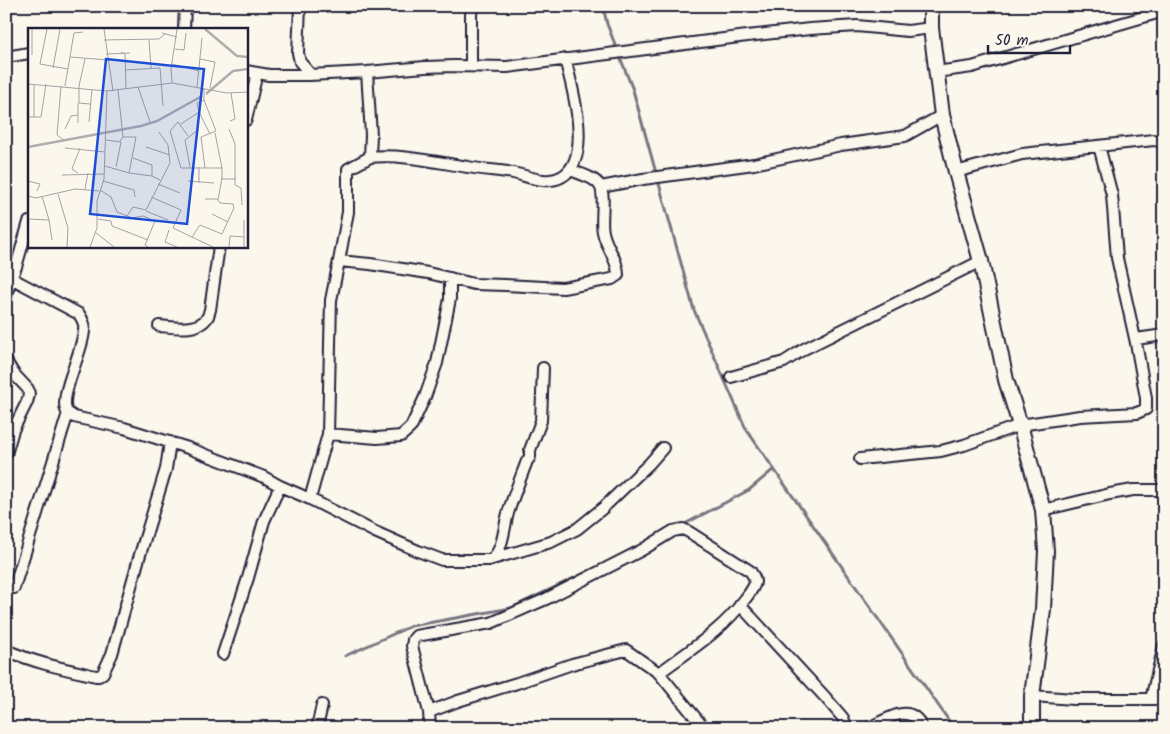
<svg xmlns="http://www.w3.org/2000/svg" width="1170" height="734" font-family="Kalam,sans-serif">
<rect width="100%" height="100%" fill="#fbf7ec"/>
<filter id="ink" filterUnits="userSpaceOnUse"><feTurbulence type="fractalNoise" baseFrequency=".02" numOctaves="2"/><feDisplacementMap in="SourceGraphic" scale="10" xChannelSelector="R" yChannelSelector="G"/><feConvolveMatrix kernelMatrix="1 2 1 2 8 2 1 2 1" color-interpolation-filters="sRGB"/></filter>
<g filter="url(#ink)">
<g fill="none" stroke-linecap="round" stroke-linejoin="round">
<path stroke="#787681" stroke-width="3" d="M603,6L607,24L633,90L694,310L746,429L954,728
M681,526L749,490L774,469
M345,656L411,626L511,608L597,567"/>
<g stroke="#22223b" stroke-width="14">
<path id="street" d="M300,6L298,53L300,62L311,75
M184,29L185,6
M6,57L29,53
M471,66V15L472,6
M246,71L269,75H309L367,72L425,67L454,66L507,67L747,36L810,29L857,26L908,31L931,28
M367,72L371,135L370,157L348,169V212L339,261L370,264L428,273L474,284L505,285L563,288L612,279L618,275C618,259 606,248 603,232C600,219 606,196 600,186C596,178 578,173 570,170
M936,72L972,67L1164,11
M246,120L257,73
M370,157C402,154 435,162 468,167C483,170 498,170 513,173C528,176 546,185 561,177C594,160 572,86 565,59
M956,172L1022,154L1154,140L1164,142
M601,187L643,179L754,164L841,145L905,136L942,115
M11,278L79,314C81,317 83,321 84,324C87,346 57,396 67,412C68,413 73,416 74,417L124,428L188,448L264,477L280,486L310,499L375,532L418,551L442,560H489L551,542L577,529L603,508L649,464L663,448
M6,297L11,278L16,267L29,222
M159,326C174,327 197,332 207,318C209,315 209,312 210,310L219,246
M1136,339L1164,335
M6,361L14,374L28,389L29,395L27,402L13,430L6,454
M731,377L784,362L804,349L981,261
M328,434L331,300L339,261
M860,459L941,451L964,445L1020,425L1080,416L1137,413L1146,409V398L1136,343L1117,258L1112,195L1099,146
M310,499L328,434L377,438L401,436L411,427L425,397L437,363L450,299V278
M1043,510L1110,494L1133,490H1164
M492,559C504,549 504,524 509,510C514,494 521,477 527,461L530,457V450L541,421L543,368
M14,588L68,413
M740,605L825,697L843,718L847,728
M6,650C35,663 65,669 96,676H99L103,673L112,654L139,558L166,469L170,442
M223,654L248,578L264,521L280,486
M1032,696L1074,699H1164
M1151,699L1164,646
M429,712L458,701L517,683L572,664L626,650L659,673L704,728
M317,728L322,705
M430,728L429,712L412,646L413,640L416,636L491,623L546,599L642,550L673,531L683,529L689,532L750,571C752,574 755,577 755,582C754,588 749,594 745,599C723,630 690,650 659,673
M869,728C887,719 911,701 922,728"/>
</g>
<g stroke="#22223b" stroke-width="18">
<path id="secondary" d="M931,6V28L942,115L956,172L981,261L1006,380L1020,425L1043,510L1046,551L1043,609L1032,696V728"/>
</g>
<use href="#street" stroke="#fbf7ec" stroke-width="10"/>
<use href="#secondary" stroke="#fbf7ec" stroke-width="14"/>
</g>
</g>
<g transform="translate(28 28)">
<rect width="220" height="220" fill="#fbf7ec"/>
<path fill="none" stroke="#b1aeb0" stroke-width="2.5" d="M177,1L209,28L220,29M178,66L205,43L220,41M0,119L113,98L129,93L174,68"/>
<path fill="none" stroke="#a4a2a5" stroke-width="1" d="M19,1L12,36L40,41M76,1L85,63M134,5L149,9M76,12L131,11L137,6M121,12L123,40M147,21L156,22L158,5M93,24L97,26L98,61M78,26L102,25M4,27V1M42,29L80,32M172,31L187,34L182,60M144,36L171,43M25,40L32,1M97,42L132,40L135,78M144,55L143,41L149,1M0,56L79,63L144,55L199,65L220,64M6,56V89M33,58L29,107L37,113M37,58L46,5L55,4M51,58V75L62,76M51,58L57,31M110,59L122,94M169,59L174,10M176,60V72L188,103L173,109L177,140M90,62L95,109M171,84L169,75L176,72M0,89H13L18,56M202,93L207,91L203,65M61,94L64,61M50,95V75M153,96L171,84L182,106M37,101L43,88L50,87M201,101L207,116V157L213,160L214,177M187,105L194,140M160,108L150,94L142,103L153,140H194V151H208M78,112L93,114L88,139M118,119L142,127M37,120L77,124M105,130L124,137V148L132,152M77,138L101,145L108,109H95L92,113M162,139L157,112L171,101M50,145L44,141L52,120M101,145L124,148M34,147L76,146M0,153L12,156L9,163M75,153L106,162L107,169M160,153L186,155M171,155V139M130,156L152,165M57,161L60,145M72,162L83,169L89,184L104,190L115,188L127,193L117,217L120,219M30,166L40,200L39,219M0,168L8,170L47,161L71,163M123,169L153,182L145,200L185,219M177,171H189L192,175L205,176L206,180M190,172L194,150M118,183L140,192M184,186L200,194M99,188L105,179L118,182L142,135L140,117L131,104M0,191L21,192L14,168M70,191L83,193L84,198L120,212M21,192L24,212M216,192V219M141,202L137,214L149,219M67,204L86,219M164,209L172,197L194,206L206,180M62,219L69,200V173L76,151L79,63M201,219L202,208L216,209"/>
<path fill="#1d4ed8" fill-opacity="0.15" stroke="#1d4ed8" stroke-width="2.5" d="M78,31L176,41L159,196L62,186Z"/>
<rect width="220" height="220" fill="none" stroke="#22223b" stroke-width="2.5"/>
</g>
<rect width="1170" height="734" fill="none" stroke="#fbf7ec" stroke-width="25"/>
<rect x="12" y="12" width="1145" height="709" fill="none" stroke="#22223b" stroke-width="2" filter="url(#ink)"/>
<path d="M988 45v8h82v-8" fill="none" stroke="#22223b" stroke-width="2.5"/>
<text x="995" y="45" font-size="15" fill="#22223b" stroke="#fbf7ec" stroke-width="4" paint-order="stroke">50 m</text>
</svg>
